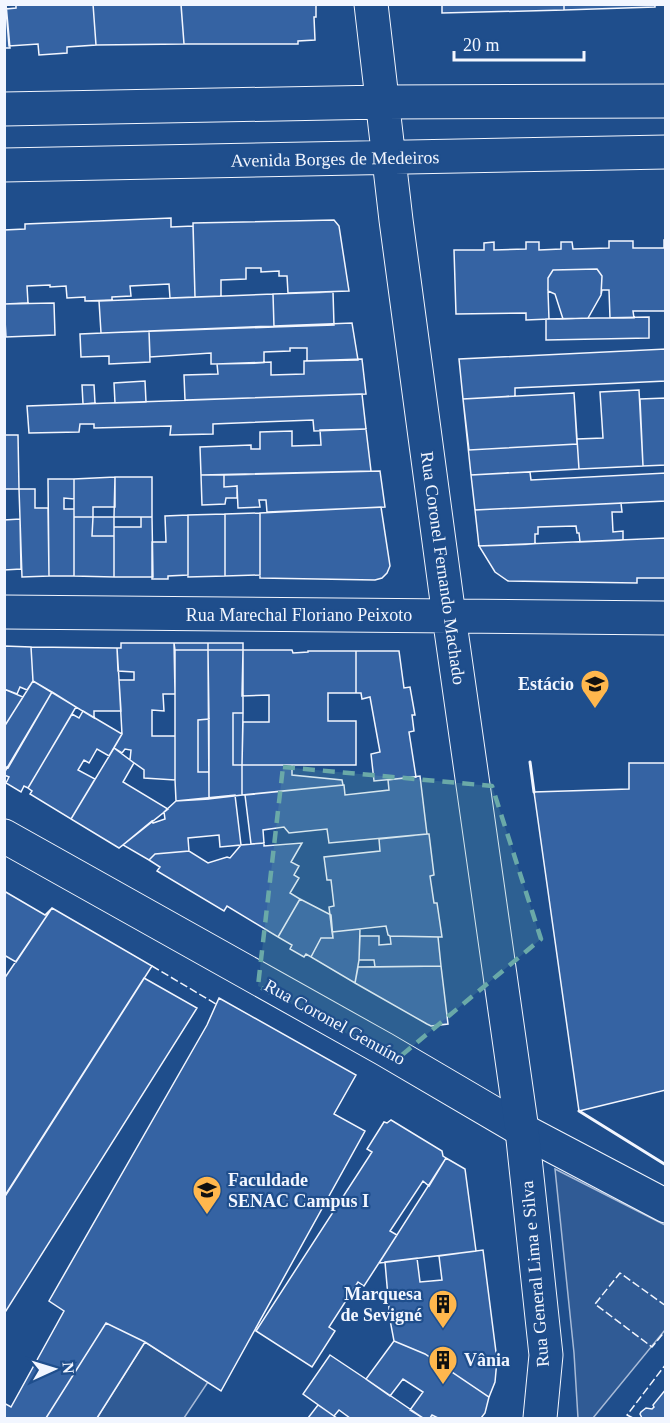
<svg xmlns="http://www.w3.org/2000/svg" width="670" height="1423" font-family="Georgia,serif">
<rect width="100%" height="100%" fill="#1f4e8c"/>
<path fill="#305b95" stroke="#a8bbd7" stroke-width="1.5" d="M555,1169L665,1225V1330L593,1418H578L574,1353Z
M145,1342L208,1382L184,1418H97Z"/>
<path fill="#3563a3" stroke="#f2f6ff" stroke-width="1.5" d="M4,4H6L10,48H4Z
M16,4H93L96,45L67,47V53L39,55L38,44L9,46L6,9L16,8Z
M93,4H181L184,44L96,45Z
M190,4H316V17H314L315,40L298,41V44H184L181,5Z
M442,4H564V10L442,13Z
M564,4H655V7L564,10Z
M171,218V227L193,226L195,297L170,298L169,284L130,286L131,296L112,297V300L85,301V297L67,298L66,286L50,287V285L27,286L28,303L4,304V230L25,229V224Z
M334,220L339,226L349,291L288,293L287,276H279V271L261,272V268H246V279L221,280V296L195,297L193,223Z
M664,240H666V311H633L634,318H610L609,290H602L601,295L588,318L563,319L555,294L548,291L549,319L526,320V313L456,314L454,250H484V243L494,242V250L526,249V242H539V250L561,249V242H572L573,249L609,248V241H633V248H664Z
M597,269L602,276L601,295L588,318L563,319L555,294L548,291V278L553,270Z
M333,292L334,325L274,327L273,294Z
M273,294L274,327L101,333L99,301Z
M54,303L55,335L6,337L4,304Z
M649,317V338L546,340V319Z
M352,323L358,360L307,361V348H290V351L264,352V363L211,364V353L150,357L149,331Z
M149,331L150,362L109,364V356L81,357L80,334Z
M666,349V381L515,388V396L463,399L459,359Z
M362,359L366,394L185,400L184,375L218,374L217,364L271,362V375L304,374V361Z
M145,381L146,402L115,403L114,383Z
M82,385H94L95,403L83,404Z
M639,390L643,466L579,469L577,439L603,438L600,392Z
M574,393L579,469L471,475L463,399Z
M574,393L577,444L469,450L463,399Z
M362,394L366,429L314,431L313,420L213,424V434L170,435L171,426L94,428V424H80L79,432L29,433L27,406Z
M666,398V465L643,466L640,399Z
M366,429L371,471L201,475L200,447L251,445V449H260V432L292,431V446L321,445L320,430Z
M4,435H18L19,489H4Z
M380,471L385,507L267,512L266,500H259L260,507L238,508L237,486L224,487V475Z
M530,472L531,480L666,473V501L475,510L471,475Z
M201,475H224V487L237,486V498H226L225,504L202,505Z
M115,477H152V517H114Z
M115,477V507H93V517H74V479Z
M48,479H74V499L64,498V509H74V576H49Z
M19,489H35V508H48L49,576L22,577Z
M621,503L622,512H612L613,532L623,531V540L580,542L579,533H577L576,526L538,527V534H535V544L479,546L475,510Z
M381,507L390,566L387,573L382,578L375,580L260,578V513Z
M260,513V575L225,576V514Z
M225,514V576L188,577V515Z
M188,515V575L168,576V579H152V542H166L165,516Z
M74,517H93L92,536H114V577L74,576Z
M93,517H114V536H92Z
M141,517H152L153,577H114V527H141Z
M20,519L21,569L4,570V520Z
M666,538V578H637V583L508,581L495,572L479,546Z
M121,643H174L175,694H163L164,711L152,710V736H175V780L144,778V770L130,760L131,750L125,749L122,753L114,748L122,734L119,680H134V672L118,671L117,648H121Z
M174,643H208V650H175Z
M208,643H243V650H208Z
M4,646L31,647L33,681L27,690L20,687L17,694L4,689Z
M31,647L117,648L121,711H94V718L33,681Z
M175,650H208L209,719L198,720V772H209V799L176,801L175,780Z
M208,650H243V713H233V765H242V795L209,799Z
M243,650H292L293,653L308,652V651H356V693H328V721H356V765H242L243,722H269V695L242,696Z
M356,651H399L404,688L410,687L415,715H412L414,731L409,732L416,777L374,781L371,754L380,752L370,697L362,699L361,693H356Z
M33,681L52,692L8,768L4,766V727Z
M4,689L23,697L4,727Z
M52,692L76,707L28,788L24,786L21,792L6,783L9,777L4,775V773Z
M83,711L122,734L109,756L97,749L89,763L84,760L78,770L95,779L71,819L30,794L32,791L28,788L72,714L79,718Z
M233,713H243L242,765H233Z
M209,719V772H198V720Z
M114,748L134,763L123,782L168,809L119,848L71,819Z
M629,763H666V1090L579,1111L534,792L629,789Z
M242,765H292V775L342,780L343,785L242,795Z
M420,776L427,834L329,843L327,829L289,833L284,827L263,830L264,843L251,844L245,795L344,785L345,795L389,790L388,780Z
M235,795L241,845L220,847L219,835L188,838L189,851L155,854L149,860L123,845L152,821L153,823L165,819L164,812L176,801Z
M427,834H429L434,875L430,876L434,903H437L442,937L390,936L388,935L386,926L332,932L329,907L334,906L331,880H327L324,857L380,851L379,839Z
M264,843V846L302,843L291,862L299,866L294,875L299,878L290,893L300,899L278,937L227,906L224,911L157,871L160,867L149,860L155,854L189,851L208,863L227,857L230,858L241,845Z
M4,891L45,915L52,908L16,962L4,955Z
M300,899L331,915L333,938H321L311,957L306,954L304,957L290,949L292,945L278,937Z
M52,908L152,966L4,1198V979Z
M360,929L359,960L355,983L311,957L321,938H333L332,932Z
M360,936H379V945L391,944L390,936L438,937L441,966L375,967L374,960H359Z
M441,966L448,1024L431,1026L427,1024L355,983L358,967Z
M144,978L197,1008L4,1314V1197Z
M219,998L356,1075L334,1114L365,1131L221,1391L145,1342L106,1323L46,1418H4V1403L11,1407L64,1311L49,1301L207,1025Z
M391,1120L442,1151L443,1156L446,1158L429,1186L423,1181L390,1231L397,1235L364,1286L358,1282L329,1327L335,1331L312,1367L256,1331L372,1152L367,1149L384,1122L387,1123Z
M446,1158L465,1169L476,1251L379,1263Z
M483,1250L497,1360L495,1382L489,1397L425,1354L394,1341L390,1320L385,1262L417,1258L420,1282L442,1280L439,1256Z
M106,1323L145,1342L97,1418H46Z
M394,1341L425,1354L489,1397L485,1413L481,1418H438L432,1415L430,1418H423L410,1410L423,1392L403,1379L390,1396L366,1379Z
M330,1355L366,1379L423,1418H350L339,1410L334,1416L303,1394Z
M666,1389V1418H642L640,1414L641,1412L646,1408L652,1409L654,1407L653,1405Z
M318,1405L334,1416L337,1418H308Z"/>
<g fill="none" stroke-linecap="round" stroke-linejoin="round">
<g stroke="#f2f6ff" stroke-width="35">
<path id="street" d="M4,836L384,1049L522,1130L666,1206"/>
</g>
<g stroke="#f2f6ff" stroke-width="35">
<path id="secondary" d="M371,4L396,220L449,616L522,1130L546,1355L540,1418
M4,109L383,102L666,101
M4,165L666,152
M4,612L666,618"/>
</g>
<use href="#street" stroke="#1f4e8c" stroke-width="33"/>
<use href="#secondary" stroke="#1f4e8c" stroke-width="33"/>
<path stroke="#f2f6ff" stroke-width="1.5" stroke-dasharray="8 3" stroke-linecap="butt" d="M152,966L216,1004
M666,1306L620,1273L595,1304L652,1347L666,1330
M633,1418L627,1415L666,1364"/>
<path stroke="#f2f6ff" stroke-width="3" d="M530,762L534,792
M579,1111L666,1165"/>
</g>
<path fill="#6aa9a8" fill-opacity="0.2" stroke="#6aa9a8" stroke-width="4.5" stroke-dasharray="12 8" stroke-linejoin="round" d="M283,767L492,786L541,939L396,1060L258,986Z"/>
<defs>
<g id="university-pin" transform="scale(1.5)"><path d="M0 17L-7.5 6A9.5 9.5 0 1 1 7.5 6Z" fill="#ffb74d" stroke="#1f4e8c"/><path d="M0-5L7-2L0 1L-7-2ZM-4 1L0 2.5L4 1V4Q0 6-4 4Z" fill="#111"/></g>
<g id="building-pin" transform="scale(1.5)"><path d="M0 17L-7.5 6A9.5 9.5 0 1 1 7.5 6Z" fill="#ffb74d" stroke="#1f4e8c"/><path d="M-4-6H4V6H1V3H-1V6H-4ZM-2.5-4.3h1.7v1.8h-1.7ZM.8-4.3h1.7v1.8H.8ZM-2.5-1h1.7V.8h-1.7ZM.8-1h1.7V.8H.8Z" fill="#111"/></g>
</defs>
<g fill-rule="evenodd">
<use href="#university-pin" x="595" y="684"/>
<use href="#university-pin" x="207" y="1190"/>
<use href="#building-pin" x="443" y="1304"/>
<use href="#building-pin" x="443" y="1360"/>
</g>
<g text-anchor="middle" stroke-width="4.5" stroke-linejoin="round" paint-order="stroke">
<g font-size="18" fill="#f2f6ff" stroke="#1f4e8c">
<text transform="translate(335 159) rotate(-1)" y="6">Avenida Borges de Medeiros</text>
<text transform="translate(443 568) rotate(82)" y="6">Rua Coronel Fernando Machado</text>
<text x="299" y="621">Rua Marechal Floriano Peixoto</text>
<text transform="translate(335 1022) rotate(29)" y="6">Rua Coronel Genuíno</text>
<text transform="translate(535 1274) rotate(-95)" y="6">Rua General Lima e Silva</text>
</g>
<g font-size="18" font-weight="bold" fill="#f2f6ff" stroke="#1f4e8c" text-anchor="end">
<text x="574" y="690">Estácio</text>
<text x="228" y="1186" text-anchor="start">Faculdade<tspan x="228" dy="21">SENAC Campus I</tspan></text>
<text x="422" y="1300">Marquesa<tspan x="422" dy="21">de Sevigné</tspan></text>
<text x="464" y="1366" text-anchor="start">Vânia</text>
</g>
</g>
<rect width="670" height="1423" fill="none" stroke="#f2f6ff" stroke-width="12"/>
<g transform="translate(54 1369) rotate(86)" stroke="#1f4e8c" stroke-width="4.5" paint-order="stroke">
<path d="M0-4.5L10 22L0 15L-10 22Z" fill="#f2f6ff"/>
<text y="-9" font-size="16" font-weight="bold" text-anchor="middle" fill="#f2f6ff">N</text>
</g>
<path d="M454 51v9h130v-9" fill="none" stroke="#f2f6ff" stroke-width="3"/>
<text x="463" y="51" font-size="18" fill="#f2f6ff" stroke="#1f4e8c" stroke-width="4.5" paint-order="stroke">20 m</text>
</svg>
